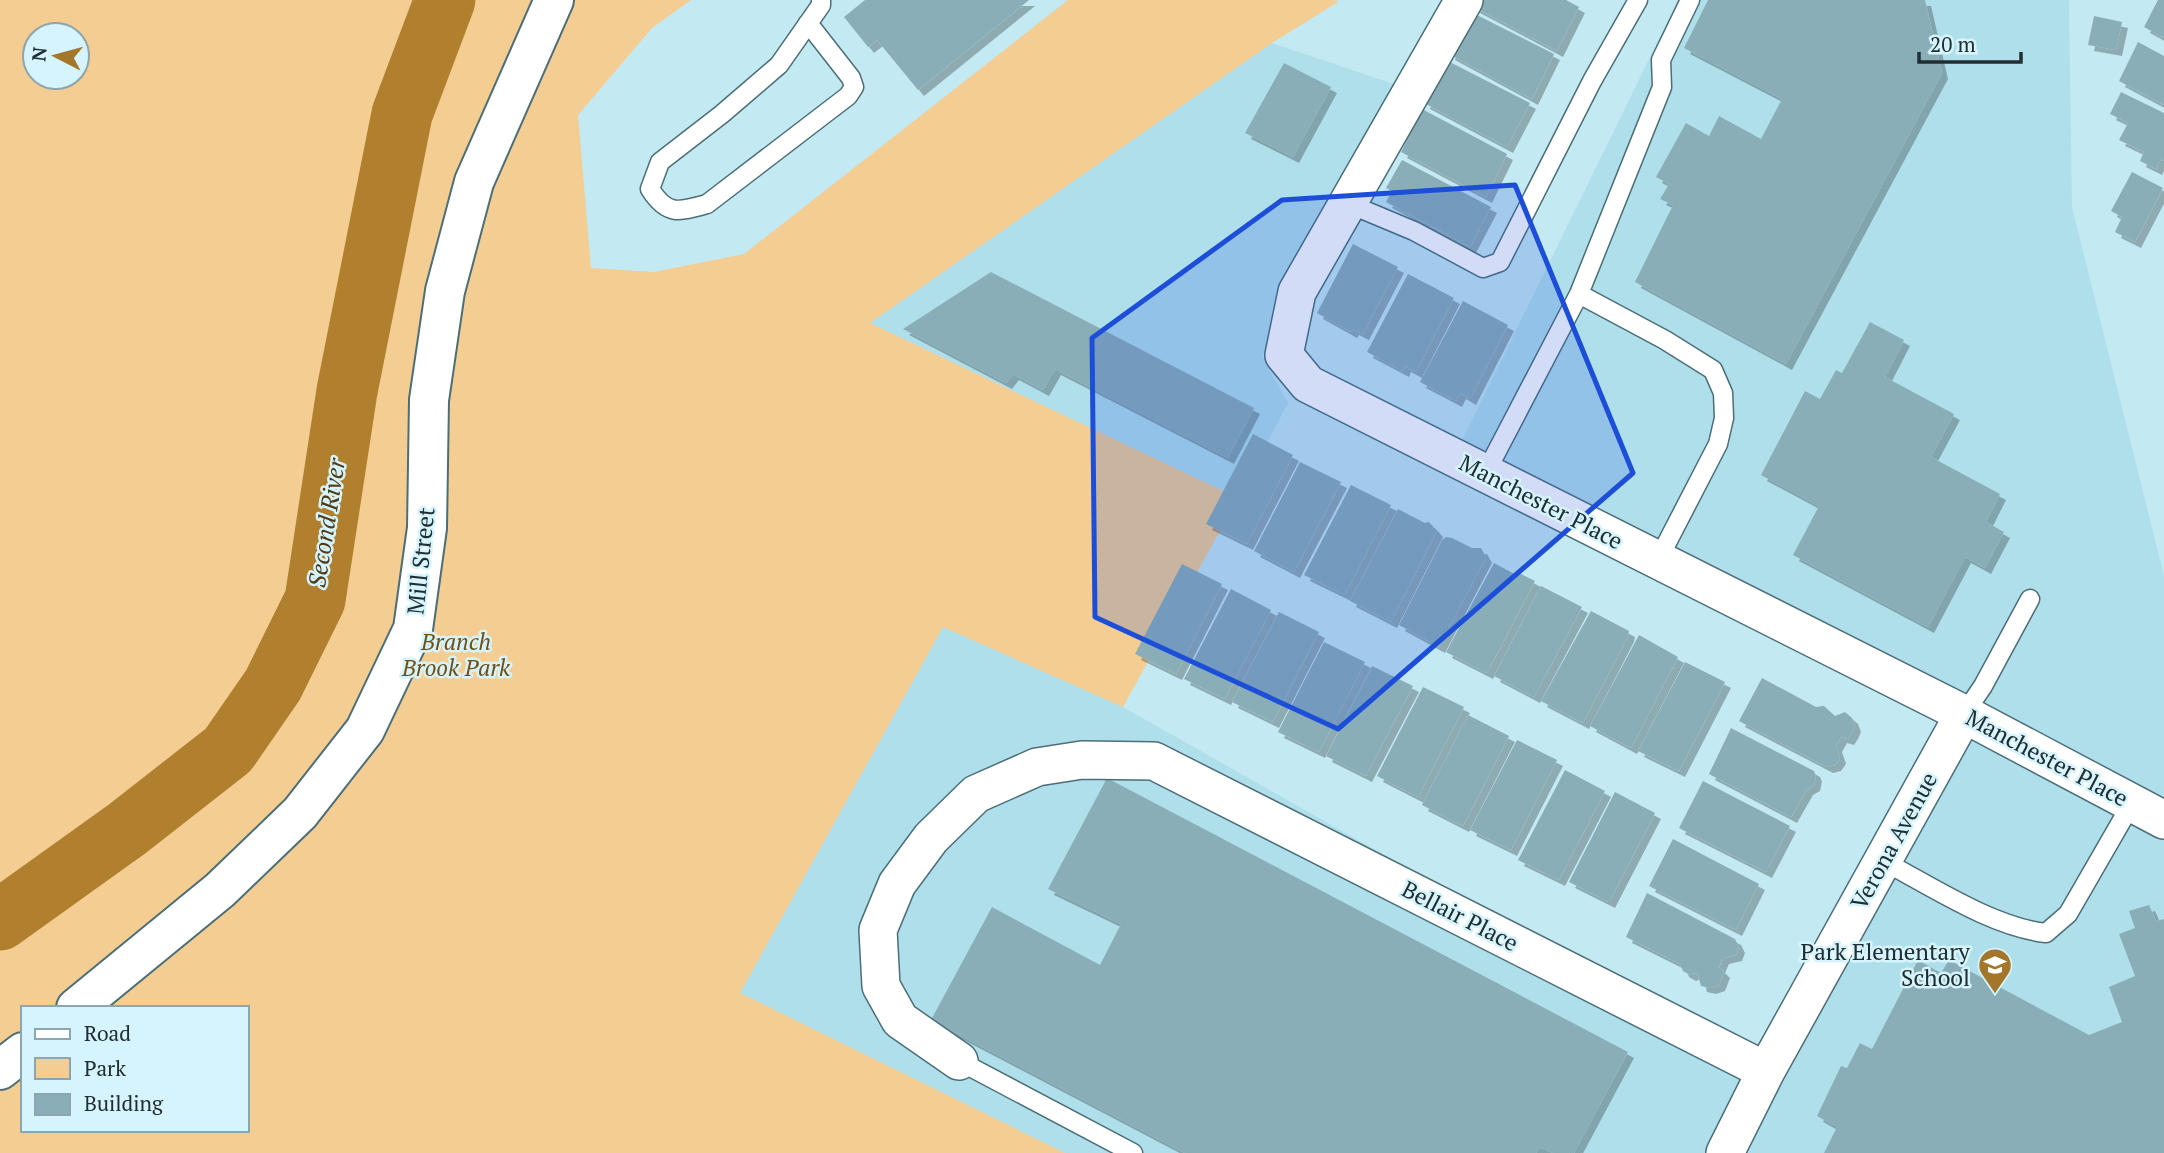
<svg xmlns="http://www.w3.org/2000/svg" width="2164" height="1153" font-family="'PT Serif',serif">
<defs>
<filter id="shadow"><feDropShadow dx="6" dy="6" stdDeviation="0" flood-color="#0004"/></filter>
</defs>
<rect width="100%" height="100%" fill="#c3e9f3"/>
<path fill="#b0dfec" d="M1678,0H2069L2072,207L2164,576V795L2154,802L1450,465Z
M1272,43L1397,85L1262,356L1288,403L1238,498L869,323Z
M943,627L1123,707L1756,1065L1714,1153H1065L740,993Z
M1967,733L2164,837V1153H1742Z"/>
<path fill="#f4cd93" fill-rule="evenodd" d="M0,0H691L652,28L578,115L591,268L654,272L744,254L1068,0H1336L1338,2L1272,43L870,323L1238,498L1123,707L943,627L740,993L1065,1153H0ZM35,35H77V77H35ZM23,1008H247V1130H23Z"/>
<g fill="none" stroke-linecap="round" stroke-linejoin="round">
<path stroke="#b0802f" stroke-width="61" d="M0,920L127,829L228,750L273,685L315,600L347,391L402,114L445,0"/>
</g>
<path fill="#8aaeb8" filter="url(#shadow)" d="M865,0H1029L918,90L877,40L868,47L844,17Z
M1477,0H1566L1579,7L1557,51L1474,7Z
M1708,0H1925L1942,73L1786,364L1635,282L1673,205L1660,199L1669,184L1656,177L1686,123L1709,136L1719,116L1761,139L1782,99L1684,48Z
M2158,0H2164V38L2144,27Z
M1465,9L1554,54L1532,99L1449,54Z
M2094,16L2122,22L2116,50L2088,45Z
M2138,42L2164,56V105L2119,81Z
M1440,57L1530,103L1507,147L1424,103Z
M1284,63L1331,87L1293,157L1245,133Z
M2121,92L2164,113V161L2161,159L2156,169L2140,161L2144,152L2119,140L2128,123L2110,114Z
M1418,107L1507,154L1486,197L1401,152L1407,140L1402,138Z
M1402,160L1491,207L1470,247L1386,202L1392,191L1386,188Z
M2132,172L2163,188L2135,242L2115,232L2122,217L2111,211Z
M1353,244L1398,267L1363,334L1353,329L1351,332L1317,313Z
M991,272L1254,408L1228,458L1055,369L1043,390L1013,374L1006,383L903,329Z
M1408,274L1454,298L1416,372L1405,366L1403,371L1367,352Z
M1463,301L1508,325L1470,399L1460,393L1456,401L1420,382Z
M1870,322L1904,340L1885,377L1954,414L1931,457L2000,494L1986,522L2004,532L1985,568L1965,557L1928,627L1793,555L1819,506L1761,475L1805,391L1820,399L1836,370L1842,373Z
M1253,434L1293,455L1247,544L1206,524Z
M1300,462L1341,482L1294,572L1254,551Z
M1351,485L1391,505L1345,595L1304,575Z
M1398,509L1425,523L1429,522L1437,531L1391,622L1350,601Z
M1446,537L1452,538L1472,548H1481L1486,557L1439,647L1399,625L1442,540Z
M1494,563L1518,576L1519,573L1535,581L1487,673L1446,652Z
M1182,564L1222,584L1176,674L1135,654Z
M1541,586L1582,607L1534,697L1494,676Z
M1231,589L1271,610L1225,699L1184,679Z
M1591,611L1629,631L1628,636L1583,723L1541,701Z
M1279,612L1319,632L1273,722L1232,702Z
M1639,635L1678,657L1631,748L1590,726Z
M1324,642L1365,662L1319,752L1278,732Z
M1685,662L1725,682L1679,771L1638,751Z
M1372,666L1413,686L1366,776L1326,756Z
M1762,678L1816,707L1824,706L1835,716L1845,712L1852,718L1855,726L1852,733L1848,739L1841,737L1836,746L1840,758L1835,765L1827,767L1739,721Z
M1423,687L1464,707L1418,797L1377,776Z
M1468,715L1509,736L1463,826L1422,805Z
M1731,728L1814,771L1816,776L1814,785L1807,789L1791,817L1709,774Z
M1517,740L1557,760L1511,850L1470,830Z
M1565,770L1605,791L1559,880L1518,860Z
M1107,778L1628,1052L1574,1153H1553L1540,1147L1536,1153H1185L931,1020L992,907L1100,965L1121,924L1048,889Z
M1703,781L1790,826L1766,872L1679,828Z
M1615,792L1655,813L1609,902L1569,882Z
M1673,839L1759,884L1736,930L1649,886Z
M1647,893L1735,939L1739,947L1736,955L1723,958L1719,967L1724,972L1719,985L1710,988L1701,986L1698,975L1694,973L1690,975L1683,971L1680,964L1626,937Z
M2149,905L2156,921L2164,919V1153H1824L1837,1127L1817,1116L1841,1066L1847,1068L1860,1043L1872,1049L1918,960L1941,973L1949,960L2089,1035L2122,1022L2109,987L2135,976L2119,934L2135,928L2129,911Z"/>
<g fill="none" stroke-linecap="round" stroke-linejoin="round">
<g stroke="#4b6e77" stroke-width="21">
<path id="service" d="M808,23L851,78L854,87L848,96L707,204C679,212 667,216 650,189L660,162L722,114L779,65L821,5V0
M1347,203L1414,231L1483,268L1500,262L1592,81L1638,0
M1485,474L1579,294
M1658,560L1718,444L1724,418L1723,393L1713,370L1665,340L1579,294L1662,87L1661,60L1690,0
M1964,714L1983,686L2030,599
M1883,861C1931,886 1992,927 2046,933L2068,914L2132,803
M959,1061L1133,1153"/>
</g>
<g stroke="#4b6e77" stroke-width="40">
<path id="minor" d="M1464,0L1297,292L1284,355L1308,384L1964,714L2164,820
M959,1061L900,1020L881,986L878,930L897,884L931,838L976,794L1037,767L1082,760L1154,761L1766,1071
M1725,1153L1766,1071L1964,714"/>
</g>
<g stroke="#4b6e77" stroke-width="42">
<path id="tertiary" d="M76,1008L220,890L300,813L365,730L413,629L427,528L429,400L445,291L474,182L554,0
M0,1070L23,1052"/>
</g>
<use href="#service" stroke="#fff" stroke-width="18"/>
<use href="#minor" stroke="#fff" stroke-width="37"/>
<use href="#tertiary" stroke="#fff" stroke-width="38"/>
</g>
<path fill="#1d4ed8" fill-opacity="0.2" stroke="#1d4ed8" stroke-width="5" stroke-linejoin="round" d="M1515,185L1633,473L1338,729L1095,617L1092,338L1282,200Z"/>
<defs>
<g id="school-pin" transform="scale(1.75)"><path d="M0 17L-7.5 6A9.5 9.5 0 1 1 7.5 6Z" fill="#a47629" stroke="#d6f4fd"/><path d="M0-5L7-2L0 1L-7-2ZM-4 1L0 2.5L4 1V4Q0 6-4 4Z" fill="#fff"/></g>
</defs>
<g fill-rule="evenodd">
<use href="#school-pin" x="1995" y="965"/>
</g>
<g text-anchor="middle" stroke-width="5" stroke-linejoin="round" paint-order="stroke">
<g font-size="23" fill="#202e32" stroke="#d6f4fd">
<text transform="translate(1541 502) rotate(27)" y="8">Manchester Place</text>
<text transform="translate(421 561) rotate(-84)" y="8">Mill Street</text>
<text transform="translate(2047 758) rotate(28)" y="8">Manchester Place</text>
<text transform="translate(1894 841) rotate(-61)" y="8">Verona Avenue</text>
<text transform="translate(1460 916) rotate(27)" y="8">Bellair Place</text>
</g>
<g font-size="23" font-style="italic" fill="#725015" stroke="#d6f4fd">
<text x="456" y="650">Branch<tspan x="456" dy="26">Brook Park</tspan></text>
</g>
<g font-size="23" fill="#202e32" stroke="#d6f4fd" text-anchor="end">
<text x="1970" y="960">Park Elementary<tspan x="1970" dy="26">School</tspan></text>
</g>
<g font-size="24" font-style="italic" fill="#503b19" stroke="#d6f4fd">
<text transform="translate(327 523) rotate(-81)" y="8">Second River</text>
</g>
</g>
<rect x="21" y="1006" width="228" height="126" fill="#d6f4fd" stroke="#8da5ac" stroke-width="2"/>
<rect x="35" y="1029" width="35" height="10" fill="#ffffff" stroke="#8da5ac" stroke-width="2"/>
<text x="84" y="1041" font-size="21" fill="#202e32">Road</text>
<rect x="35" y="1058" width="35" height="21" fill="#f4cd93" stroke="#8da5ac" stroke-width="2"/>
<text x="84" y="1076" font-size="21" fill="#202e32">Park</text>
<rect x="35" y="1094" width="35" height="21" fill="#8aaeb8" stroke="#8da5ac" stroke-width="2"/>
<text x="84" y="1111" font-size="21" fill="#202e32">Building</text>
<g transform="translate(56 56) rotate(276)"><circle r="33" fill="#d6f4fd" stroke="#8da5ac" stroke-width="2"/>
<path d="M0-5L12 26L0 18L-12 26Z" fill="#a47629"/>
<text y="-10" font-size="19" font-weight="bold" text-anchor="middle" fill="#202e32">N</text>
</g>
<path d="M1919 52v10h102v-10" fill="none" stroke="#202e32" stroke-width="3.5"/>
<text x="1930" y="52" font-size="21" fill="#202e32" stroke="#d6f4fd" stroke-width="5" paint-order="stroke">20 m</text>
</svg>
